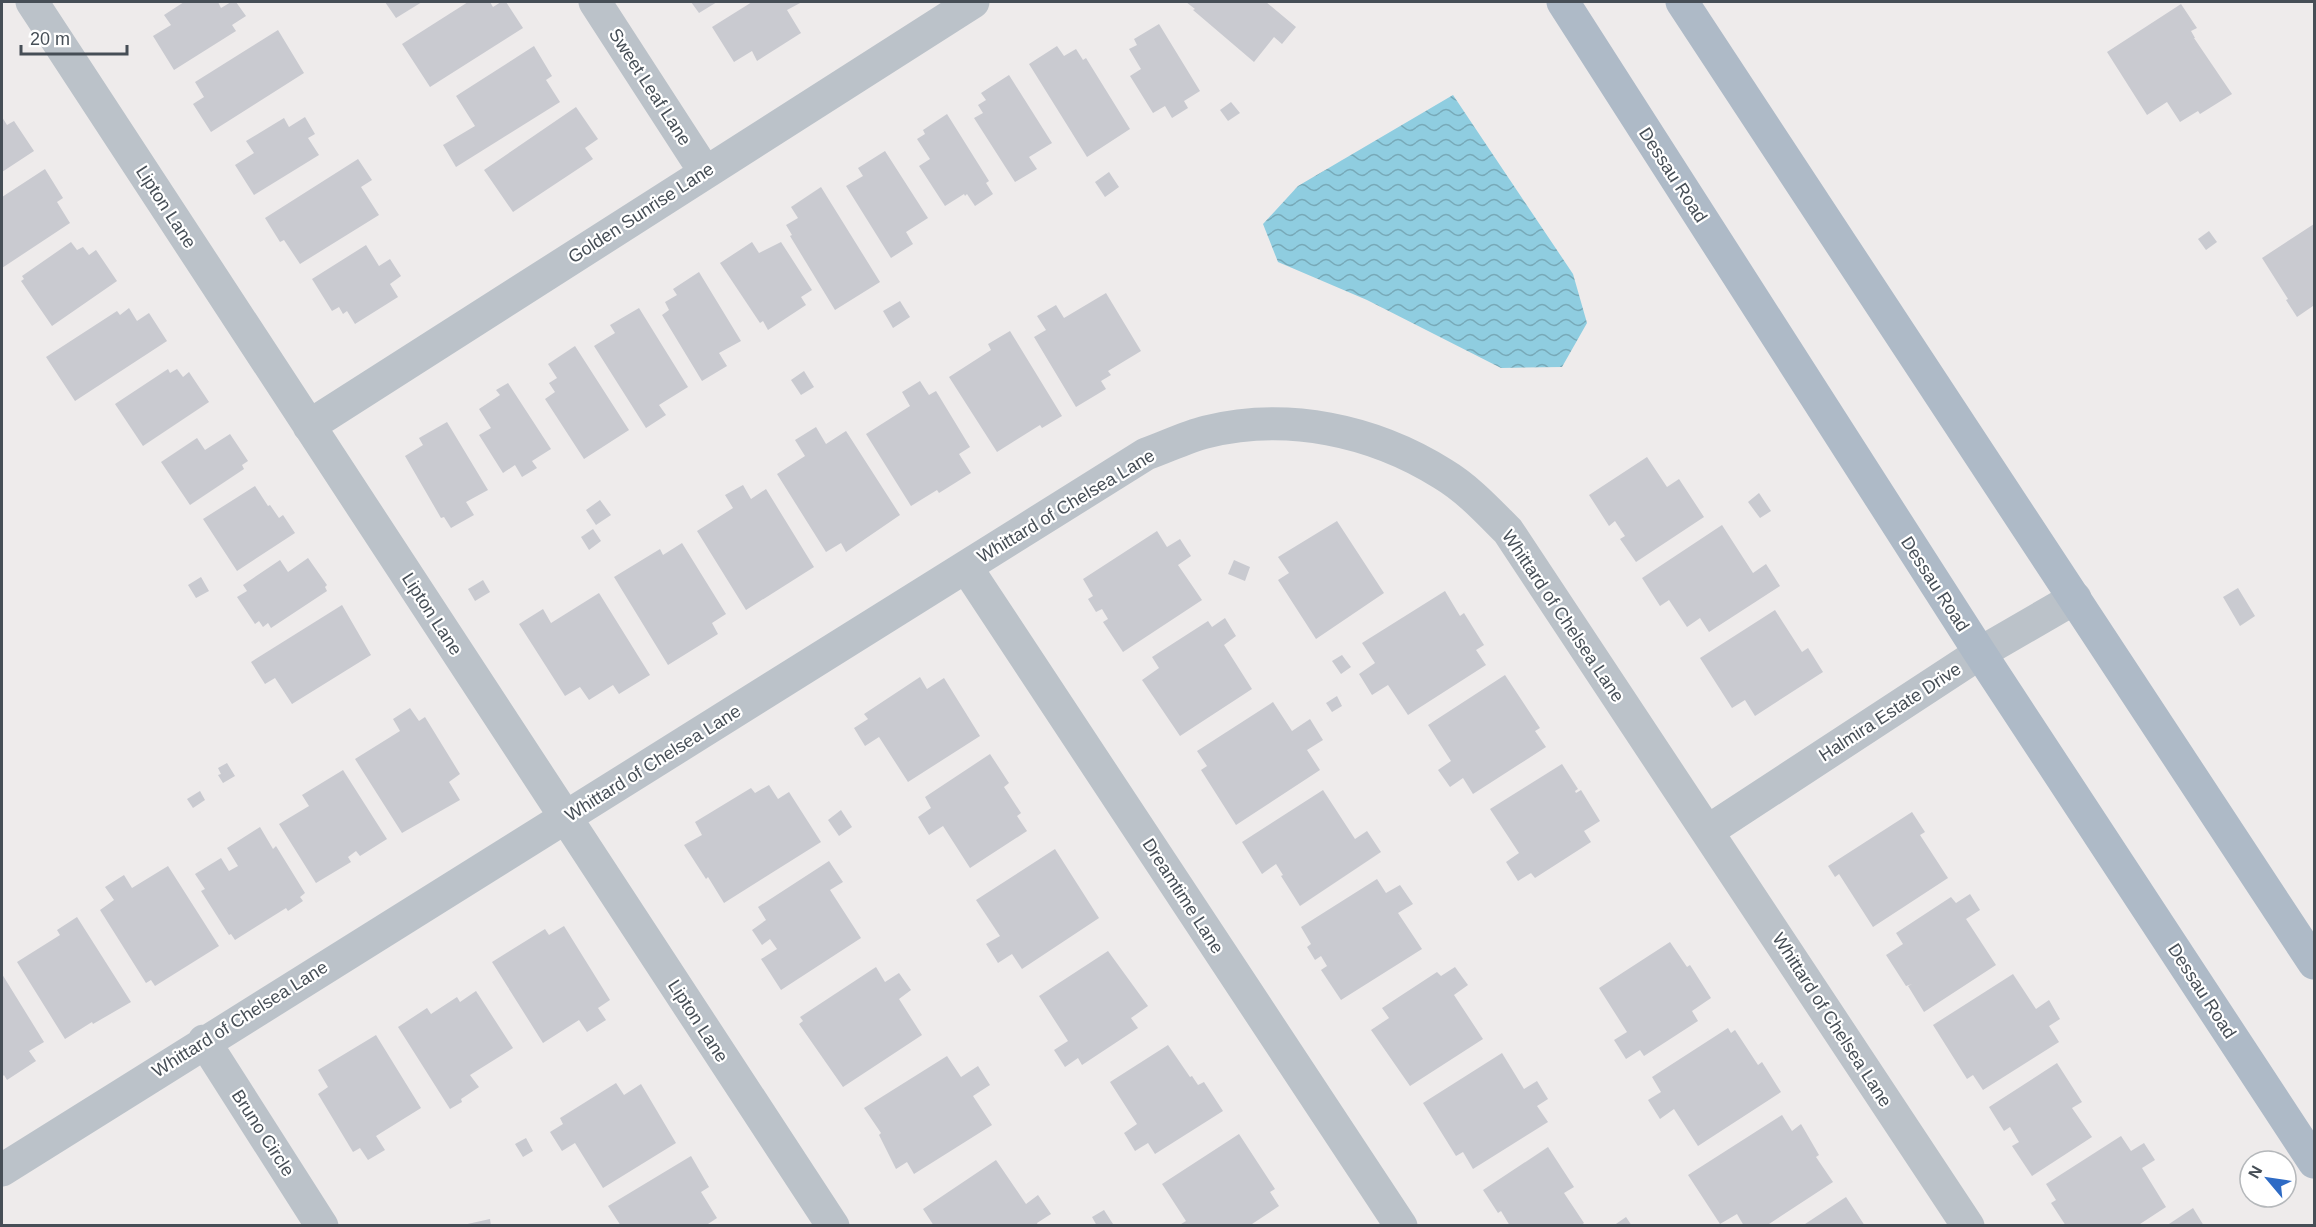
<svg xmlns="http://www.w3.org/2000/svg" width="2316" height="1227" font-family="Arial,sans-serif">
<defs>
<pattern id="water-waves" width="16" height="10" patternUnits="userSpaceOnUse" patternTransform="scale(1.5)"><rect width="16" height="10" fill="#8fcde0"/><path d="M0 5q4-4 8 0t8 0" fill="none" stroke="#77a9b8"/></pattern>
</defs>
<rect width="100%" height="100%" fill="#eeebeb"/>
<path fill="url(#water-waves)" d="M1453,95L1573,274L1587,323L1562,367L1501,368L1367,300L1278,262L1263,224L1298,186Z"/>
<path fill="#c9cad0" d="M184,2H218L221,8L231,2H236L246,16L232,25L236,31L174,70L153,36L171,25L164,15Z
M385,2H422L396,18Z
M468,2H490L493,7L501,2H506L523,28L430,87L402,44Z
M691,2H717L699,13Z
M752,2H802L787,10L801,33L757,61L752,51L734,62L712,27Z
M1186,2H1266L1296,27L1282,44L1274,37L1254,62L1193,10L1195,9Z
M2181,4L2197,28L2191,31L2195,38H2194L2232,94L2200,114L2198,111L2180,122L2167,102L2147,115L2107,52Z
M1159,24L1200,91L1184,101L1188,108L1172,118L1165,106L1153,113L1130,76L1141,69L1129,49L1137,45L1134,39Z
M278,30L304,73L211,132L193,104L204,97L195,82Z
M534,46L552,76L546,80L560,102L456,167L443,145L475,126L456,96Z
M1057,46L1064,56L1076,49L1083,60L1086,58L1130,129L1087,157L1029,64Z
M1009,75L1052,143L1029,157L1037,169L1015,182L974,118L983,113L978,105L986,100L981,93Z
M1231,102L1240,113L1228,121L1220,110Z
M576,107L598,139L585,148L593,159L513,212L484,170Z
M947,114L989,181L986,183L993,194L975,206L967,194L965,196L964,194L945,206L919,166L930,159L917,139L925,134L923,130Z
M2,117L7,125L14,121L34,151L2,172Z
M305,117L315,134L308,138L319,155L254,195L235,165L254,153L246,141L284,118L289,127Z
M885,151L928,218L906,232L913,244L891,258L846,186L863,176L858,168Z
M358,159L372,180L361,187L379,215L300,264L284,240L280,242L265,218Z
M45,169L63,198L57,202L70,223L2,268V197Z
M1109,172L1119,187L1105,197L1095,182Z
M821,187L880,282L835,310L790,236L792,235L786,225L798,218L791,207Z
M2314,224V309L2313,306L2297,317L2286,300L2288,299L2262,258Z
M2209,231L2217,242L2206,250L2198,239Z
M71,242L77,250L83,247L89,255L96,250L117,281L52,326L21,281L24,279L22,276Z
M752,242L759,253L781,242L812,290L801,297L806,305L768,330L763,321L760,323L720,263Z
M366,245L379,266L390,259L401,276L390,284L398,297L355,324L347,311L343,314L339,307L332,311L312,279Z
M699,272L741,341L719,353L727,366L702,381L662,315L669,310L665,302L677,295L673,289Z
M1106,293L1141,351L1108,371L1111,375L1101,381L1106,389L1076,407L1034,337L1046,330L1037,316L1056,305L1064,318Z
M900,301L910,317L893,328L883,311Z
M129,308L137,321L149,313L167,341L75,401L46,357L117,311L120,315Z
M639,308L688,387L659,405L666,415L646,428L594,346L615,333L610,325Z
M1010,331L1062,416L1042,428L1040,425L997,452L949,377L991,350L988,344Z
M575,346L629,430L584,459L545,399L555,392L549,383L557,378L548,364Z
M168,369L170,373L177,369L183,377L189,372L209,402L143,446L115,404Z
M804,371L814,387L801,395L791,380Z
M920,381L929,395L936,391L970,447L959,454L971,473L939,493L937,490L911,506L866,434L910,406L902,392Z
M508,383L551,449L532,461L537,468L522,477L515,465L503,473L479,435L491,428L479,409L500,395L496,390Z
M447,422L488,490L466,502L474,515L451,528L444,517L441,518L405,456L423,445L419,438Z
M816,427L826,444L846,431L900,515L846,552L841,543L826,552L777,474L805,456L795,440Z
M230,434L248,461L242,465L244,469L190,505L161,462L197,438L205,450Z
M1647,457L1667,487L1679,479L1704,517L1636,562L1620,539L1625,536L1615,521L1609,526L1589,495Z
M743,485L751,499L766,489L814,567L746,610L697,531L733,508L725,495Z
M255,486L268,506L270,505L279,518L283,515L295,533L237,571L203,519Z
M1759,493L1771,511L1760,518L1748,502Z
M600,500L611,515L596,525L586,510Z
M1337,521L1384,593L1316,639L1278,580L1289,573L1278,557Z
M1722,525L1753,573L1766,564L1780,586L1709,632L1700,618L1687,627L1669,600L1660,606L1642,578Z
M593,529L601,541L589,550L581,537Z
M1157,531L1167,547L1180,539L1191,556L1178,565L1202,600L1123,652L1103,622L1108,619L1102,609L1096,612L1088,599L1093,596L1083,579Z
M682,543L726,614L712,623L718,634L668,665L614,577L660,549L663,555Z
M308,558L327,585L325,587L327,591L271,628L268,623L263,627L259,621L255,624L237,597L247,591L243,585L280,560L288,572Z
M1234,560L1250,567L1245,581L1228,574Z
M201,577L209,591L196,598L188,585Z
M483,580L490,592L475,601L468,589Z
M2238,588L2255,616L2240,626L2223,597Z
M1445,591L1460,616L1464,613L1484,645L1476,650L1486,665L1408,715L1388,685L1372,695L1359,674L1375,663L1362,643Z
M599,593L650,675L619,694L613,685L589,700L580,687L565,696L519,624L543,609L551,623Z
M342,605L371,655L292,704L275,678L265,684L251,662Z
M1775,610L1802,652L1808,648L1823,672L1755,716L1745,700L1732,708L1700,658Z
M1225,618L1236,636L1224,645L1252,689L1180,736L1142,680L1159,668L1152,657L1208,621L1212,627Z
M1342,655L1351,667L1341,674L1332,661Z
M1505,675L1540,728L1535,731L1546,747L1473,794L1463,778L1450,787L1438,770L1451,761L1428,725Z
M920,677L927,689L944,678L980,736L908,782L879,737L865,746L854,728L868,719L864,714Z
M1337,696L1342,706L1332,712L1326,703Z
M1273,702L1292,731L1310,719L1323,740L1307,750L1320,770L1236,825L1201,770L1207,766L1197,751Z
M410,708L419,721L425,717L460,774L449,782L460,800L402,833L355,759L400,731L393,719Z
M990,754L1009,783L1004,787L1021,813L1017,816L1027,831L970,868L943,826L929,835L918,817L931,808L925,797Z
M227,763L235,776L223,783L218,775L221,774L218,768Z
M1562,764L1578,789L1575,791L1576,793L1581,790L1600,821L1584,831L1591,842L1535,878L1531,873L1518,881L1506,862L1519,853L1490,809Z
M343,770L387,839L360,856L356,851L348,857L351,862L316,883L279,824L309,806L302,795Z
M769,785L778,799L789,792L821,842L724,903L708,877L706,879L684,845L702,835L695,822L751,788L755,793Z
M1323,790L1355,839L1367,831L1381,852L1300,906L1281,876L1283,875L1276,864L1262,874L1242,842Z
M200,791L205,800L193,808L187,799Z
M841,810L852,827L839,836L828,820Z
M1912,812L1925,832L1920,835L1948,878L1873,927L1839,874L1835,877L1828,866Z
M260,827L273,849L276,846L305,893L300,897L303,901L288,911L286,908L235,940L231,934L229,935L201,891L205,889L195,874L221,858L229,871L238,866L227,848Z
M1055,849L1099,918L1022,969L1012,954L998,963L986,944L1000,936L976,900Z
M829,861L843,882L830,890L861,938L781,990L761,959L777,949L770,939L762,945L752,930L766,920L758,907Z
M168,866L219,946L155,986L151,980L146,983L100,910L114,900L105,887L124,875L132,888Z
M1377,879L1386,893L1400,885L1413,904L1398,913L1422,949L1341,1000L1321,970L1327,966L1321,956L1315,960L1307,947L1311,944L1301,927Z
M1970,894L1980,910L1966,919L1996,965L1924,1012L1908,986L1912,984L1906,986L1886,955L1903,944L1896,933L1951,897L1956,903Z
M77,917L131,1002L93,1024L92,1022L65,1039L17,962L60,935L57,930Z
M564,926L610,1000L598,1008L606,1020L587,1032L579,1020L543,1043L492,962L545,929L549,935Z
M1670,942L1687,967L1690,965L1711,998L1692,1011L1698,1021L1644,1056L1640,1050L1626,1059L1614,1040L1627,1032L1599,988Z
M1108,951L1148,1006L1131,1018L1138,1028L1082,1065L1078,1058L1065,1067L1054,1050L1068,1041L1039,996Z
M876,967L885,982L899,973L911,990L899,999L922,1035L843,1087L799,1024L803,1021L800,1017Z
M1455,967L1468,985L1454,995L1483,1039L1410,1086L1371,1030L1389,1018L1382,1008L1437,972L1441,976Z
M2,974L44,1042L29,1051L36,1061L7,1080L4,1075L2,1077Z
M2013,974L2036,1009L2049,1000L2060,1019L2049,1026L2059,1042L1983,1090L1973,1075L1967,1079L1933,1025Z
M476,991L513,1048L470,1075L479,1087L461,1099L462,1102L450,1109L398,1027L427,1008L431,1014L457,997L460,1002Z
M1728,1028L1731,1033L1735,1030L1758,1065L1762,1062L1781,1092L1698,1146L1674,1109L1660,1119L1648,1100L1661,1092L1652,1077Z
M376,1035L421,1108L376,1136L385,1150L368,1160L360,1148L353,1152L318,1094L328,1087L318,1070Z
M1168,1045L1190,1077L1192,1076L1198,1085L1204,1082L1223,1111L1155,1154L1148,1143L1135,1151L1124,1133L1137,1124L1110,1082Z
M1502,1053L1524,1089L1537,1081L1548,1099L1537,1106L1548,1122L1473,1169L1463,1152L1456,1156L1423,1103Z
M947,1056L961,1077L978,1066L990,1085L973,1096L992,1125L914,1174L907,1162L896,1169L879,1135L881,1133L864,1108Z
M2057,1063L2082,1102L2072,1108L2092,1137L2032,1176L2012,1146L2019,1142L2010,1127L2004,1131L1989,1107Z
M616,1083L624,1095L641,1084L676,1143L603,1188L575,1143L562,1151L550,1132L563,1124L560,1118Z
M1782,1115L1792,1131L1801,1124L1819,1155L1816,1157L1833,1182L1766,1226H1744L1737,1214L1720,1224L1688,1175Z
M1239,1134L1275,1189L1270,1192L1279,1206L1249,1226H1178L1186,1221L1162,1184Z
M2121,1136L2131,1151L2144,1143L2155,1160L2142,1168L2166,1207L2137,1226H2066L2051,1203L2056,1200L2046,1184Z
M526,1138L533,1151L523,1157L515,1144Z
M1548,1147L1574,1187L1564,1193L1584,1223L1580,1226H1510L1501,1211L1498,1213L1483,1190Z
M691,1156L709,1187L701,1192L717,1218L705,1226H621L608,1206Z
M996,1160L1026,1204L1038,1195L1051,1214L1037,1223L1038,1226H934L923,1209Z
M1846,1197L1865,1226H1802Z
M2193,1208L2204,1226H2166Z
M1104,1210L1113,1224L1097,1226L1092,1217Z
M1626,1217L1632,1226H1613Z
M490,1219L491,1226H463V1225Z"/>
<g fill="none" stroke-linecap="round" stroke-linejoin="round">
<path stroke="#bbc2c9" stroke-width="33" d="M32,2L833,1226
M595,2L705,172
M309,426L973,2
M966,567L1401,1226
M1708,831L1980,653L2075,598
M204,1041L322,1226
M2,1170L1146,454C1166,447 1186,437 1206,432C1287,412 1373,430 1443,474C1468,489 1488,511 1508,531L1968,1226"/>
<path stroke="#aebac7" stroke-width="33" d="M1563,2L1980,653L2314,1162
M1682,2L2314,963"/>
</g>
<g text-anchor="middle" stroke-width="4.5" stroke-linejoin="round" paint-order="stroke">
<g font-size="18" fill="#464e56" stroke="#fff">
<text transform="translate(650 87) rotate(57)" y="6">Sweet Leaf Lane</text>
<text transform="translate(1673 175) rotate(57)" y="6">Dessau Road</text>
<text transform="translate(166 207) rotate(57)" y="6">Lipton Lane</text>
<text transform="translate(641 213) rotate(-33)" y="6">Golden Sunrise Lane</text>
<text transform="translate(1066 506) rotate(-31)" y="6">Whittard of Chelsea Lane</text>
<text transform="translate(1935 584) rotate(57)" y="6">Dessau Road</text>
<text transform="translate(432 614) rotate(57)" y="6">Lipton Lane</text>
<text transform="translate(1563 616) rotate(56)" y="6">Whittard of Chelsea Lane</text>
<text transform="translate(1890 712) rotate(-33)" y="6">Halmira Estate Drive</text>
<text transform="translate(653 763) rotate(-32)" y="6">Whittard of Chelsea Lane</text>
<text transform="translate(1183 896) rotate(57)" y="6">Dreamtime Lane</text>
<text transform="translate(2202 991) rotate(57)" y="6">Dessau Road</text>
<text transform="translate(240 1019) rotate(-32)" y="6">Whittard of Chelsea Lane</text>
<text transform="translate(1832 1020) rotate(57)" y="6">Whittard of Chelsea Lane</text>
<text transform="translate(698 1021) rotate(57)" y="6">Lipton Lane</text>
<text transform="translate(263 1133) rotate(57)" y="6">Bruno Circle</text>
</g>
</g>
<rect width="2316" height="1227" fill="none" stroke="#464e56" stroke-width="6"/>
<g transform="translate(2268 1179) rotate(299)"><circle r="28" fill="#ffffff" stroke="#b5b8bb" stroke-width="1.5"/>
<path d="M0-4.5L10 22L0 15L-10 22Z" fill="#2e6bc5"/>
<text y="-9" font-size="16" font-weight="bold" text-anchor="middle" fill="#464e56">N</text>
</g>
<path d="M21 45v9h106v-9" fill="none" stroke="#464e56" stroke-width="3"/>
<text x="30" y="45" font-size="18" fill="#464e56" stroke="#ffffff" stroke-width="4.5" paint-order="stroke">20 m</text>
</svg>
